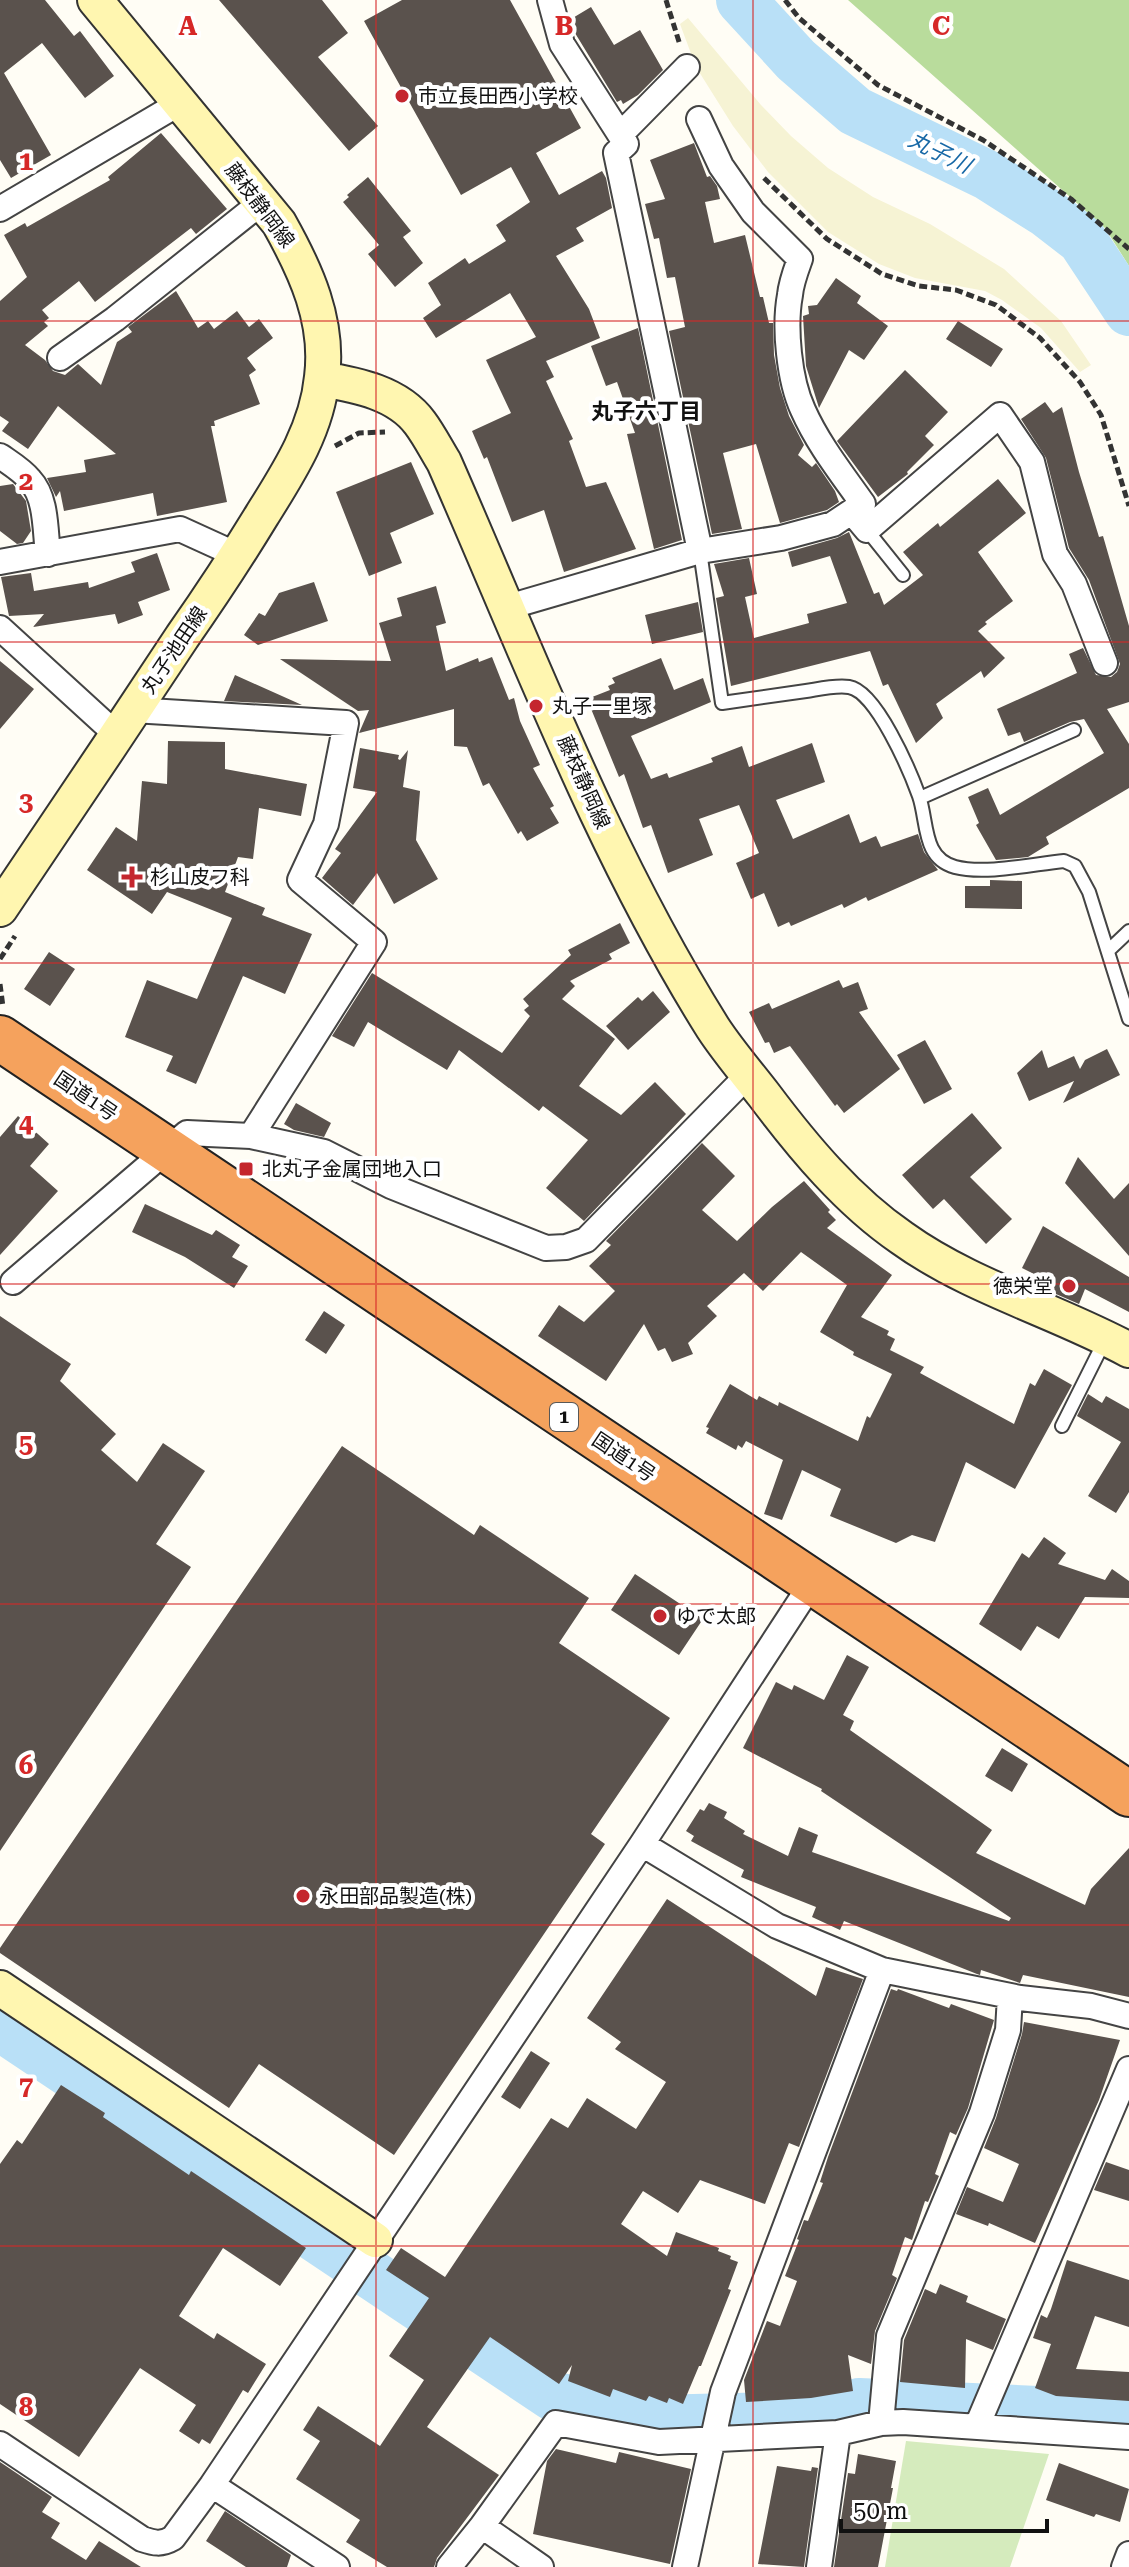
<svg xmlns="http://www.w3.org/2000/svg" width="1129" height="2567" font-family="'Roboto Serif','Noto Sans JP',serif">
<rect width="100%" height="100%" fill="#fffdf5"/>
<path fill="#f6f3d4" d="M688,18L761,105L791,136L828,168L873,197L930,224L1004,269L1061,321L1091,365L1080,372L1041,328L1002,300L985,291L915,278L879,264L828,232L768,172L733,126L696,67L680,24Z"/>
<path fill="#d5ebbd" d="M906,2441L1049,2454L1010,2567H885Z"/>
<path fill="#b9dc9c" d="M848,0H1129V266L1105,228Z"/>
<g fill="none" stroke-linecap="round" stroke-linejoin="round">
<path stroke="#b9e0f7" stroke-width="50" d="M741,0L796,60L855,111L987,175L1047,213L1082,240L1129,311
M0,2026L553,2396L653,2420L820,2416L859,2403L1129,2415"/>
</g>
<path fill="#5a524d" d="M0,0H45L74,36L80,31L114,76L85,98L42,43L4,73L51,155L11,178L0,160Z
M219,0H322L348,33L318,57L378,126L349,151Z
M402,0H510L581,128L536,153L559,195L602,171L606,178L612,208L576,228L584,241L556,256L589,309L600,338L546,361L554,377L546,381L573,439L569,441L586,487L606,482L636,549L564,572L544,510L512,522L487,457L484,459L472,431L511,413L486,360L536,337L510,293L436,338L423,318L441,305L428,283L465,258L469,264L506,241L496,225L530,202L511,167L461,195L364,21Z
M591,7L614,45L640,30L663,70L638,95L623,104L621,100L617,102L575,33L571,19Z
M161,133L227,209L196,234L191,228L95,302L79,281L42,310L49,318L44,322L48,326L25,345L45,360L53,371L65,375L78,364L101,385L117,342L132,332L128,327L176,291L198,328L208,321L214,329L237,311L249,327L259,319L273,338L247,358L256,370L249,375L260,404L214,421L215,426H211L227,502L157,516L153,493L64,511L60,491L56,497L47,478L86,472L84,460L116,454L58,406L28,449L2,431L9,422L0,416V301L27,277L4,235L25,223L27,227L110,180L108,177Z
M694,143L707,177L710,176L717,186L720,199L705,202L714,243L745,235L760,297H763L769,323H773L774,355L780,388L789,416L804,445L798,455L812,467L816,463L835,491L839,502L827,510L780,523L756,444L723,453L742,529L712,534L669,331L685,327L675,277L667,278L659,238L654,239L645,204L665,199L650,160Z
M368,177L411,231L403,237L423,263L395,287L368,254L379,245L343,202L349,197L347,195Z
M836,278L861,296L857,303L888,326L864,360L849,350L819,408L806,366L803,316L809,314L808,306L817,305Z
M958,321L1003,349L991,367L946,339Z
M638,328L682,540L654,549L627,434L635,433L617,382L606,386L591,346Z
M905,370L948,412L925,436L934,445L907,472L908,474L878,497L837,441Z
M1045,402L1053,413L1062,407L1079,472L1099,537L1103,536L1129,626V702L1107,709L1129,744V788L1046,837L1049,844L1028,857L996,860L976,825L979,823L968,797L988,788L1000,815L1104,753L1084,719L1070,722L1024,742L1020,732L1008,736L997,709L1077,673L1069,654L1083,648L1096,675L1111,677L1117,672L1120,664L1089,580L1069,548L1046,458L1021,419Z
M411,462L434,514L390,533L402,563L369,576L336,492Z
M998,479L1026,513L978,552L1013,601L985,622L987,624L978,631L1005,658L984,678L981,671L936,704L943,718L916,743L888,684L883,686L870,651L731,686L716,598L724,596L714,564L749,558L757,594L745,597L754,638L809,623L807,614L847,603L830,556L792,567L788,552L837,538L849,532L874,594L879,592L884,605L923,575L903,552L938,523L940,527Z
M13,484L26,501L31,531L23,543L17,544L0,531V486Z
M157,553L170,590L138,602L143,615L118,624L115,614L33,627L44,614L9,616L1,577L31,573L34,591L88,582L89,588L135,572L131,562Z
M314,582L328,621L258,645L244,635L259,613L265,616L279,593Z
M436,586L446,623L436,626L446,671L478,658L479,662L492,657L509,700L514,698L520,721L540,765L533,768L554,806L550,808L559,823L527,841L521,831L518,834L489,783L483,786L467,747L454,746V709L359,733L369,710L358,711L280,659L391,661L379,623L402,616L397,598Z
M698,602L703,632L652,644L645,615Z
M661,658L674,690L703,678L711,702L631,736L651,779L667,773L669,778L713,762L711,758L742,746L749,767L812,743L825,782L776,800L793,839L849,814L860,843L876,836L881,847L918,834L924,852L938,870L868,901L866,897L844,908L842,904L791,926L789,922L778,927L764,893L751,899L736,863L759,853L739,805L699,819L713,855L668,873L651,825L643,828L624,774L619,777L587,699L610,690L608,686L615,683L612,678Z
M0,661L34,689L0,729Z
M235,675L302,705L224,701Z
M168,741L225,742V769L307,784L301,816L259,808L253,859L238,857L225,892L265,908L262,915L312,934L285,994L243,976L196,1084L166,1071L173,1056L125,1037L147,980L197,999L232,918L167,892L152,914L87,870L116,827L137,841L142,781L167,784Z
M360,748L399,755L398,759L400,760L408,750L403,787L420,791L416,840L438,879L394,904L377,873L353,905L322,878L341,853L335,849L377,792L353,788Z
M990,880L1022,881V909L965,908V886H990Z
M620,923L630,943L609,954L612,959L570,981L575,986L562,999L615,1039L579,1086L621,1115L655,1082L686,1114L584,1221L546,1188L588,1140L543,1106L539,1111L459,1050L447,1070L368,1022L354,1047L332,1036L372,973L502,1053L530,1016L524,1010L529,1006L523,999L571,955L568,950Z
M49,952L75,969L50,1006L24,989Z
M839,980L843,988L858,982L868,1009L859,1012L900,1069L844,1113L837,1104L835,1106L790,1046L774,1053L769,1042L765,1043L749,1012L769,1003L772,1009Z
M653,991L670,1012L628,1050L606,1026L638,997L642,1001Z
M925,1040L952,1089L924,1104L897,1055Z
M1107,1049L1120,1075L1063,1103L1074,1081L1029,1101L1017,1073L1042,1050L1048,1068L1074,1056L1080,1069L1085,1060Z
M296,1103L331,1123L324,1137L294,1130L284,1124Z
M972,1113L1002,1148L970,1177L1012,1219L986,1244L944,1199L933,1209L902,1175Z
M18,1116L49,1144L30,1166L58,1191L0,1255V1137Z
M702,1143L735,1176L702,1210L737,1241L772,1207L804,1181L830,1210L828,1212L836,1220L827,1228L892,1275L861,1317L889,1331L887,1335L895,1339L890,1350L924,1367L920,1373L1014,1424L1030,1383L1035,1386L1044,1369L1072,1385L1015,1489L966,1462L935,1542L912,1535L896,1543L830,1516L841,1489L802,1470L782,1520L764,1514L783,1460L746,1441L742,1448L738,1445L736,1450L706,1433L709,1428L706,1427L730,1384L757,1400L759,1396L778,1406L779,1402L858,1441L867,1416L870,1418L892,1374L853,1355L854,1352L820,1332L847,1285L801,1252L763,1291L744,1273L707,1306L717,1316L688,1343L693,1354L672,1362L665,1348L658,1351L644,1324L606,1381L538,1336L559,1305L584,1322L615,1291L589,1266L611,1245L606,1241Z
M1078,1157L1114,1199L1129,1183V1256L1065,1183Z
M145,1204L212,1235L216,1230L240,1245L232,1257L248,1266L234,1288L185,1257L132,1232Z
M1043,1226L1129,1277V1312L1085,1289L1079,1304L1049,1291L1052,1283L1022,1268Z
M324,1311L345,1325L326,1354L305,1340Z
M0,1316L71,1364L60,1381L116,1434L101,1450L137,1482L163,1443L205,1471L156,1544L191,1567L0,1851Z
M1088,1394L1102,1403L1106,1396L1129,1409V1492L1116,1513L1088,1496L1121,1442L1077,1416Z
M342,1446L474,1535L480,1525L589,1598L559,1643L670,1718L591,1834L605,1844L394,2155L259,2064L229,2108L0,1953V1948Z
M1044,1537L1066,1553L1058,1564L1105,1580L1112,1569L1129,1581V1598L1085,1597L1059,1639L1037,1626L1021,1651L979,1624L1022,1553L1029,1558Z
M635,1574L703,1619L679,1655L611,1610Z
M847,1655L869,1667L843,1715L854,1721L850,1730L992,1830L976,1853L1085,1905L1091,1889L1129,1848V1997L1023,1975L1020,1983L981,1970L980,1975L977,1974L844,1921L840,1930L812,1917L816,1907L741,1877L744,1870L691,1841L694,1836L686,1831L700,1809L704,1811L709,1803L727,1812L724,1818L745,1831L743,1834L788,1856L799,1827L818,1835L812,1852L1009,1921L1011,1918L821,1791L822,1789L743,1748L776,1682L792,1690L794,1685L824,1700Z
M1002,1748L1028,1764L1012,1792L985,1776Z
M667,1899L816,1996L826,1967L863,1979L799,2147L789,2143L765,2204L700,2180L678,2213L643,2191L621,2224L667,2256L676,2232L719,2248L718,2251L731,2256L730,2259L738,2262L728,2289L731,2290L701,2366H699L683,2404L669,2398L667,2403L649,2396L646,2401L613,2389L610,2397L568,2381L572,2365L559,2384L490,2337L427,2427L499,2475L437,2558L434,2567H387L346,2542L360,2520L296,2479L320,2441L303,2430L318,2406L380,2446L424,2380L389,2356L429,2298L386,2270L401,2248L445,2277L551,2118L568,2128L587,2098L636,2129L666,2082L615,2049L621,2042L587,2018Z
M891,1989L897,1991L898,1989L949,2008L951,2004L994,2020L968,2108L956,2135L950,2132L935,2174L939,2176L928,2202L925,2201L912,2240L905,2237L892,2275L897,2278L875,2331L871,2364L848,2355L853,2391L811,2398L746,2402L744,2380L767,2321L780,2326L797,2281L785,2276L799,2240L797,2239L804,2220L808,2221L823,2183L820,2182L828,2157Z
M1024,2022L1120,2040L1099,2100L1035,2243L989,2223L988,2226L956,2214L967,2187L1003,2202L1019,2164L984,2148L996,2118L1022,2034Z
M531,2051L550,2063L520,2109L501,2097Z
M61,2085L105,2113L103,2117L189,2175L191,2171L306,2248L280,2286L223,2248L179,2316L214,2339L217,2333L266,2364L248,2393L243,2390L210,2444L202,2439L199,2444L179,2431L196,2405L140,2368L79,2457L0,2404V2164L17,2140L22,2144Z
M1106,2162L1129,2170V2201L1094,2190Z
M1067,2260L1129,2280V2327L1095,2316L1076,2369L1129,2372V2401L1056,2396L1035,2388L1051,2344L1033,2338L1041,2315L1047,2318L1051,2309Z
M940,2284L968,2296L966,2302L1006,2319L993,2350L966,2339L965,2388L900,2382L904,2340L925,2289L936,2294Z
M556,2449L616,2463L619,2452L691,2469L670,2564L533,2534L547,2461Z
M858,2454L896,2461L891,2488H893L878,2567H834L848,2473L855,2474Z
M0,2462L52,2497L42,2512L60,2523L51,2538L86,2560L99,2541L141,2567H0Z
M1059,2463L1129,2489L1120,2522L1096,2514L1094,2517L1046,2500Z
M777,2466L811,2471L812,2467L818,2468L804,2567L758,2564Z
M225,2511L291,2555L287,2567H246L206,2541Z"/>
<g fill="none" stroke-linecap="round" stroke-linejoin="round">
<g stroke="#444" stroke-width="16">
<path id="lane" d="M867,530L903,575
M700,551L722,703C750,699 778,695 806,691C819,689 835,685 849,687C876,691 910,771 919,796C928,822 922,858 955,867C985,875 1033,864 1064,861L1075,866L1089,892L1129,1019
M920,798L1074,730
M1109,950L1129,931
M1062,1426L1105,1340"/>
</g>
<g stroke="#444" stroke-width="28">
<path id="street" d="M550,0L562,44L626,144L616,153L700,551
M621,134L687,67
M0,209L180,103
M60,358L115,319L262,202
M0,456C10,463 22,470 30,480C47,498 45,531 48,554
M852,512L867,530L1000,415L1032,462L1055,554L1074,584L1105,663
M0,562L180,529L237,555
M508,607L700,551L781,538L833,524L863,504C842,474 818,444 803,410C789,380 784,327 790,295C791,283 796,270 800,259L753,212L721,166L699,119
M0,628L117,735
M133,710L346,723L326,824L300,880L374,942L251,1136
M13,1282L187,1133L251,1136L324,1152L391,1186L546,1248L566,1247L586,1240L748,1075
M642,1844L777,1926L882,1970L1020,1998L1091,2006L1129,2016
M881,2423L889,2336L982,2113L1008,2030L1010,1996
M977,2426L1129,2069
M0,2444L142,2539C154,2543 161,2545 173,2538L212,2485L642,1844L812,1583
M212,2485L337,2567
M482,2526L541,2567
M449,2567L482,2526L556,2423L659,2442L838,2433L881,2423L903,2422L1129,2437
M685,2567L723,2392L882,1970
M819,2567L838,2433
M1124,2567L1129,2554"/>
</g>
<g stroke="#333" stroke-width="38">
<path id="secondary" d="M322,379C357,385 398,393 420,423C429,435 436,449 444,462C528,653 602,851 713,1028C728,1051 747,1073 764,1095C803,1147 848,1201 902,1238C970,1287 1055,1310 1129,1350
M0,909C61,819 122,728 182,637C210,597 237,556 262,515C289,472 317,429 322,377C329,321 306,271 279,223L95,0
M0,1988L375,2240"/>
</g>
<g stroke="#222" stroke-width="48">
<path id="highway" d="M0,1038L1129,1794"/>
</g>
<path stroke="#333" stroke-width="5" stroke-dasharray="8 4" stroke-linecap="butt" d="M666,0L680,45
M785,0L799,18L878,85L983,140L1071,199L1129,249
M764,178L827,239L882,274L919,286L956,290L996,305L1040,338L1080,382L1101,415L1129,506
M335,446L359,433L385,432
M0,959L15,936
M0,984L3,1007"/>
<use href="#lane" stroke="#fff" stroke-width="12"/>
<use href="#street" stroke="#fff" stroke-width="24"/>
<use href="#secondary" stroke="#fff6b0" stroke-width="34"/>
<use href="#highway" stroke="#f5a25d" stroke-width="44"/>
</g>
<path fill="none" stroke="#d62828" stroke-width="2" stroke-opacity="0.55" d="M376,0V2567M753,0V2567M0,321H1129M0,642H1129M0,963H1129M0,1284H1129M0,1604H1129M0,1925H1129M0,2246H1129"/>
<g fill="#c4262e" stroke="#fff" stroke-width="3">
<circle cx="402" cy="96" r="8"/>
<circle cx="536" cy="706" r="8"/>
<path d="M128 865h8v8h8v8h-8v8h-8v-8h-8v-8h8z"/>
<rect x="238" y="1161" width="16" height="16" rx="4"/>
<circle cx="1069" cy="1286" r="8"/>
<circle cx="660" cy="1616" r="8"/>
<circle cx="303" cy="1896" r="8"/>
</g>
<g text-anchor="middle" stroke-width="8" stroke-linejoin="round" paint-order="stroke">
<rect fill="#fff" stroke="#585858" stroke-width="2" x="550" y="1403" width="28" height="28" rx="6"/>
<g font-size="18" font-weight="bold" fill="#111">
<text x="564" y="1423">1</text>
</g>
<g font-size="20" fill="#111" stroke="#fff" text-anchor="start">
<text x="418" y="103">市立長田西小学校</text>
<text x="552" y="713">丸子一里塚</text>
<text x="150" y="884">杉山皮フ科</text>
<text x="262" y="1176">北丸子金属団地入口</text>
<text x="1053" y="1293" text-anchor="end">徳栄堂</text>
<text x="676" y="1623">ゆで太郎</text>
<text x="319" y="1903">永田部品製造(株)</text>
</g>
<g font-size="20" fill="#111" stroke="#fff">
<text transform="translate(260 205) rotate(53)" y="7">藤枝静岡線</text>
<text transform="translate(174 650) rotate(-56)" y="7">丸子池田線</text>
<text transform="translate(584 782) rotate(66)" y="7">藤枝静岡線</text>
<text transform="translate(86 1096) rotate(34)" y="7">国道1号</text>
<text transform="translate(624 1457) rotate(34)" y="7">国道1号</text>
</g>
<g font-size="22" font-style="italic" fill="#1768a6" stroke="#fff">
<text transform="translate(940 152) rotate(26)" y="8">丸子川</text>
</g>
<g font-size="22" font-weight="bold" fill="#111" stroke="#fff">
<text x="646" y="419">丸子六丁目</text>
</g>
</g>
<g font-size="26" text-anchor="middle" font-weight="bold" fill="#d62828" stroke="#fff" stroke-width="8" stroke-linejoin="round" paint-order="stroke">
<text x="188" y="35">A</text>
<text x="564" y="35">B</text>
<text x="941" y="35">C</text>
<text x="26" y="170">1</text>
<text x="26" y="490">2</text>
<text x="26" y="811">3</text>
<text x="26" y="1132">4</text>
<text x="26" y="1453">5</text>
<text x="26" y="1774">6</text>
<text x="26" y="2095">7</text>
<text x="26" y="2416">8</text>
</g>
<path d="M841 2519v12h206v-12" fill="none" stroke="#111111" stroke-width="4"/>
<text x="853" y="2519" font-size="24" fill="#111111" stroke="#ffffff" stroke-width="6" paint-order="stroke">50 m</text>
</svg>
